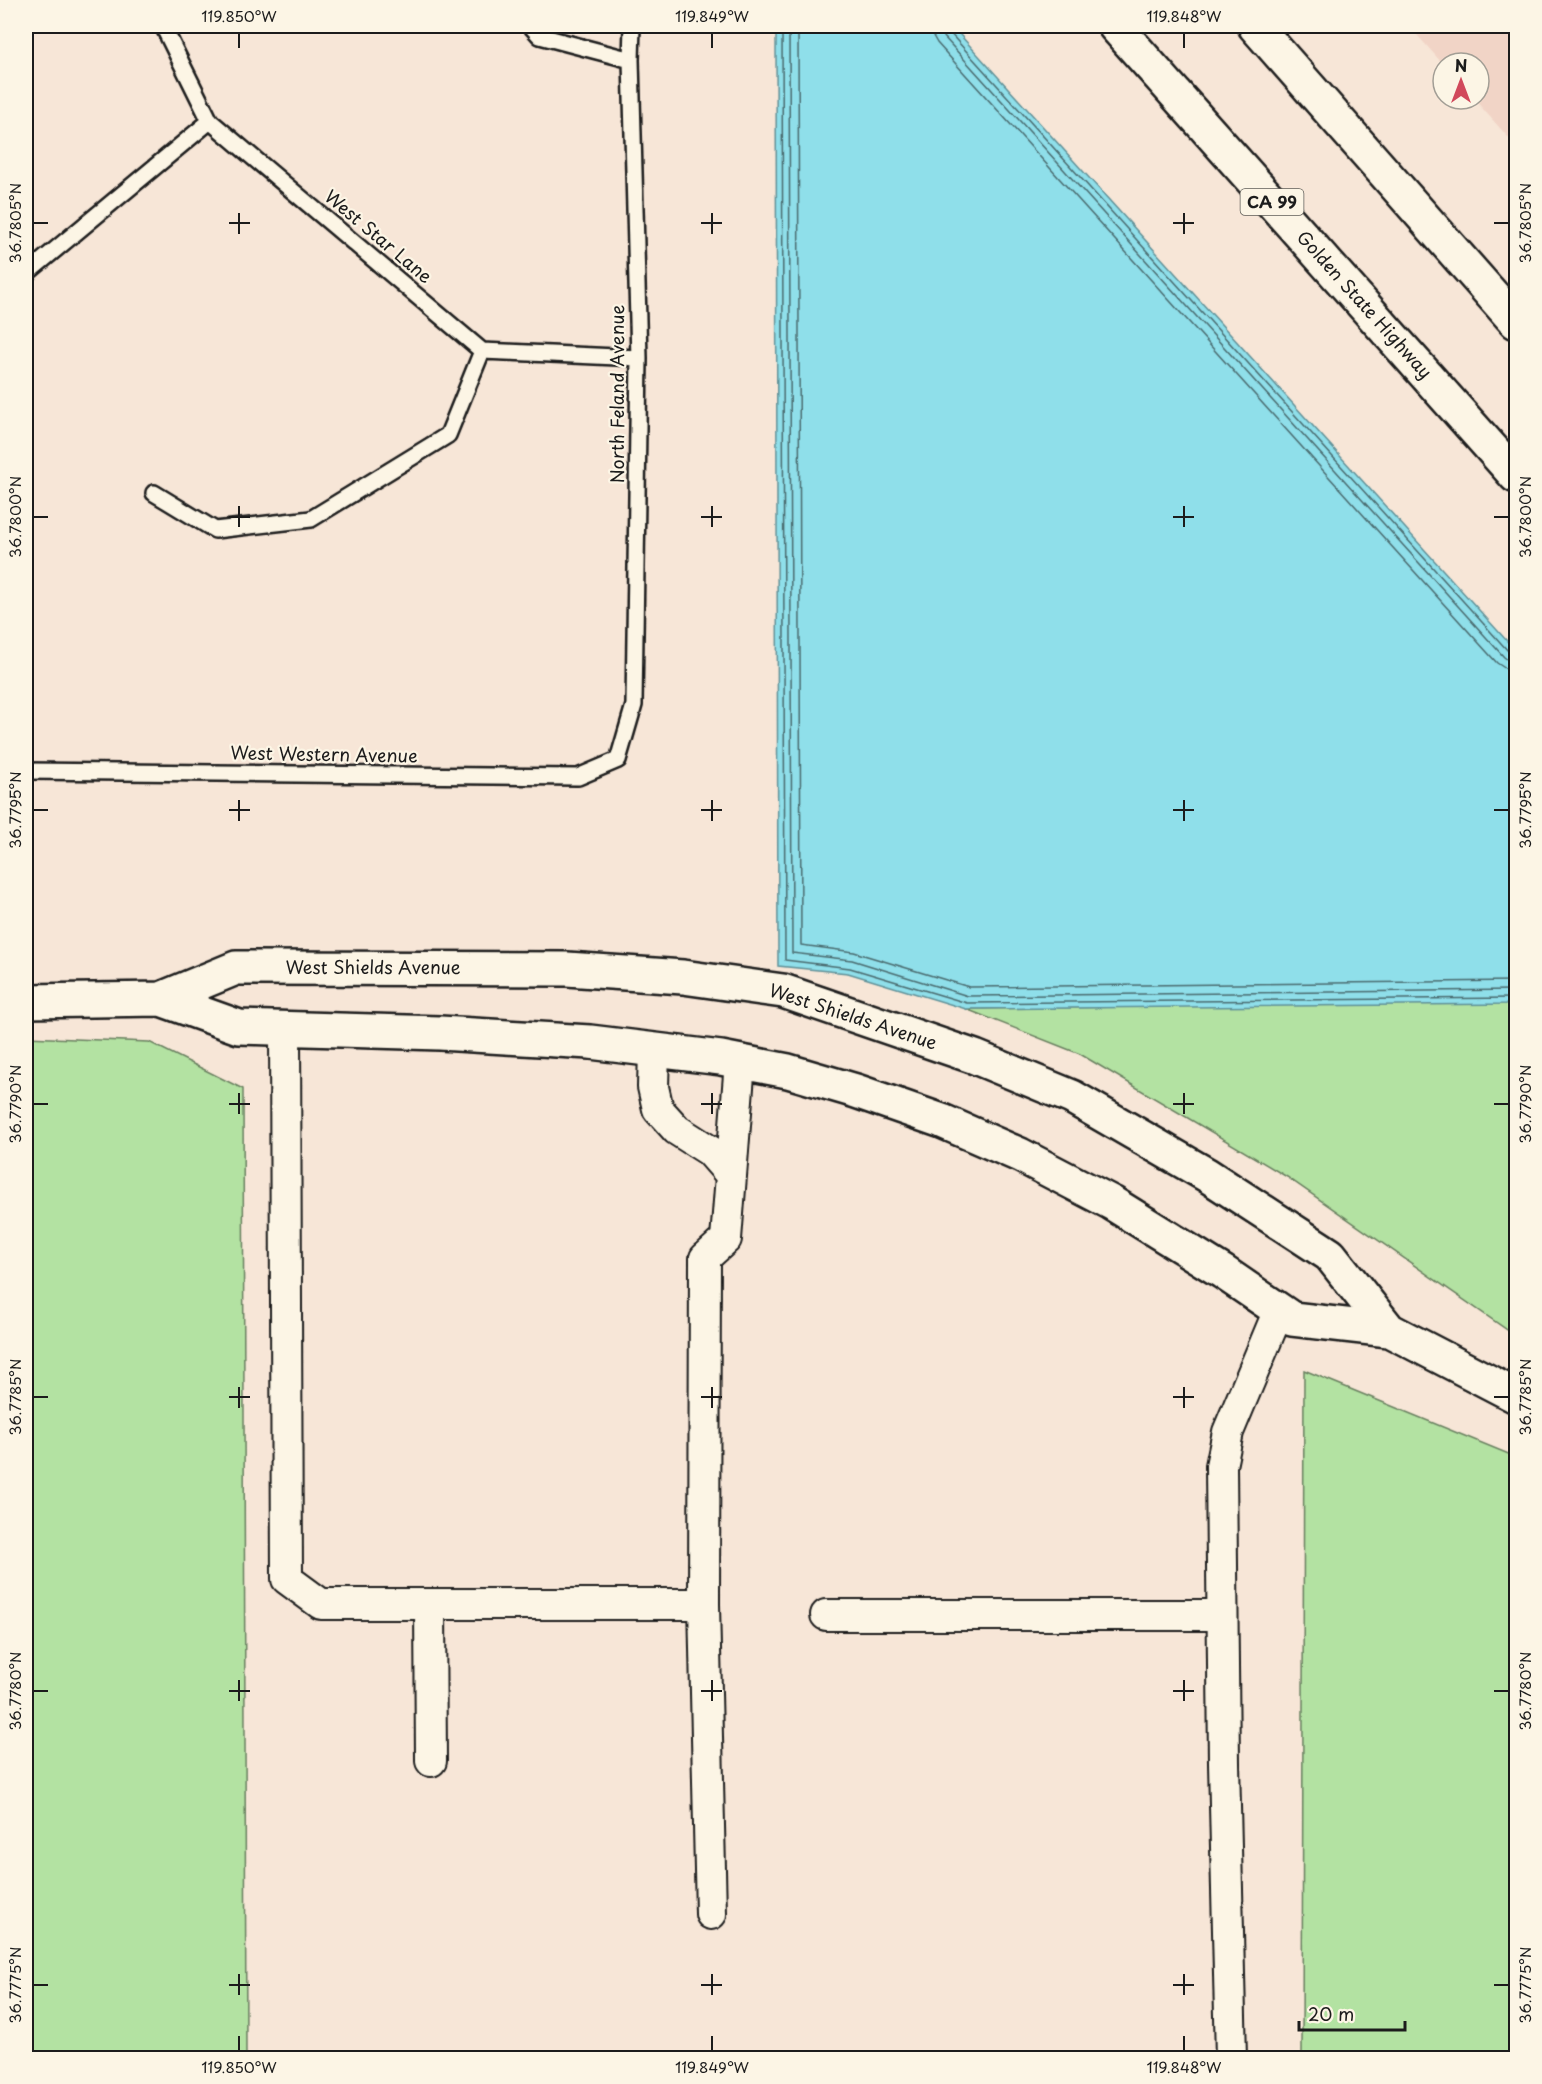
<svg xmlns="http://www.w3.org/2000/svg" width="1542" height="2084" font-family="'Playpen Sans',sans-serif">
<rect width="100%" height="100%" fill="#f7e6d7"/>
<filter id="ink" filterUnits="userSpaceOnUse"><feTurbulence type="fractalNoise" baseFrequency=".0167" numOctaves="2"/><feDisplacementMap in="SourceGraphic" scale="12" xChannelSelector="R" yChannelSelector="G"/><feConvolveMatrix kernelMatrix="1 2 1 2 8 2 1 2 1" color-interpolation-filters="sRGB"/></filter>
<g filter="url(#ink)">
<path fill="#f1d4c6" d="M1409,26H1516V146L1474,99H1479V63L1443,64Z"/>
<path fill="#b3e2a2" stroke="#687f5f" stroke-width="1.5" d="M1516,1002V1336L1287,1177L1080,1054L966,1009Z
M26,1037L149,1042L243,1089L246,2058H26Z
M1304,1370L1516,1457V2058H1302Z"/>
<path fill="#8fdfea" stroke="#619198" stroke-width="1.5" d="M776,26H952L1516,651V1004L966,1009L848,973L778,966Z"/>
<g fill="none" stroke-linecap="round" stroke-linejoin="round">
<path stroke="#4a6a6e" stroke-width="1.5" d="M782,26L785,960L850,968L967,1003L1516,998
M789,26L792,953L852,960L968,996L1516,990
M798,26L801,945L854,952L969,987L1516,981
M931,26L933,36L937,43L1497,663L1506,669L1516,671
M940,26L944,37L1504,657L1509,661L1516,662
M948,26L949,32L1509,652L1516,654"/>
<g stroke="#1c1c1c" stroke-width="20">
<path id="lane" d="M163,26L210,121L482,351L639,358
M531,26L540,36L631,60
M26,274L210,121
M154,493L215,530L311,519L448,435L482,351
M26,771L578,777L618,760L634,705L639,358L631,60L632,26"/>
</g>
<g stroke="#1c1c1c" stroke-width="34">
<path id="street" d="M285,1028L287,1579L321,1604H704L705,1258L726,1239L740,1062
M654,1050L653,1087L658,1109L677,1130L710,1151L731,1175
M430,1604L431,1761
M704,1604L711,1914
M826,1615H1222
M1231,2058L1224,1763L1221,1466L1228,1432L1279,1310"/>
</g>
<g stroke="#1c1c1c" stroke-width="38">
<path id="secondary" d="M161,999L236,968L567,969L683,977L783,991L975,1057L1072,1097L1207,1175L1330,1255L1389,1330
M26,1001L161,999L239,1027L440,1033L590,1042L721,1058L788,1071L856,1091L942,1121L1020,1155L1112,1203L1223,1272L1292,1319L1389,1330L1516,1396"/>
</g>
<g stroke="#1c1c1c" stroke-width="38">
<path id="highway" d="M1115,26L1516,476
M1255,26L1516,322"/>
</g>
<use href="#lane" stroke="#fcf5e5" stroke-width="15"/>
<use href="#street" stroke="#fcf5e5" stroke-width="30"/>
<use href="#secondary" stroke="#fcf5e5" stroke-width="33"/>
<use href="#highway" stroke="#fcf5e5" stroke-width="33"/>
</g>
</g>
<path fill="none" stroke="#1c1c1c" stroke-width="2" d="M239,33V48M712,33V48M1184,33V48M239,213V234M712,213V234M1184,213V234M33,223H48M229,223H250M701,223H722M1173,223H1194M1494,223H1509M239,506V527M712,506V527M1184,506V527M33,517H48M229,517H250M701,517H722M1173,517H1194M1494,517H1509M239,800V821M712,800V821M1184,800V821M33,810H48M229,810H250M701,810H722M1173,810H1194M1494,810H1509M239,1093V1114M712,1093V1114M1184,1093V1114M33,1104H48M229,1104H250M701,1104H722M1173,1104H1194M1494,1104H1509M239,1387V1408M712,1387V1408M1184,1387V1408M33,1397H48M229,1397H250M701,1397H722M1173,1397H1194M1494,1397H1509M239,1680V1701M712,1680V1701M1184,1680V1701M33,1691H48M229,1691H250M701,1691H722M1173,1691H1194M1494,1691H1509M239,1974V1995M712,1974V1995M1184,1974V1995M33,1985H48M229,1985H250M701,1985H722M1173,1985H1194M1494,1985H1509M239,2036V2051M712,2036V2051M1184,2036V2051"/>
<g text-anchor="middle" stroke-width="4.5" stroke-linejoin="round" paint-order="stroke">
<rect fill="#fcf5e5" stroke="#5f5d58" stroke-width="1.5" x="1240.5" y="189" width="63" height="26" rx="4.5"/>
<g font-size="16" font-weight="bold" fill="#1c1c1c">
<text x="1272" y="208">CA 99</text>
</g>
<g font-size="18" fill="#1c1c1c" stroke="#fcf5e5">
<text transform="translate(378 237) rotate(40)" y="6">West Star Lane</text>
<text transform="translate(1364 305) rotate(48)" y="6">Golden State Highway</text>
<text transform="translate(618 394) rotate(-90)" y="6">North Feland Avenue</text>
<text transform="translate(324 755) rotate(1)" y="6">West Western Avenue</text>
<text x="373" y="974">West Shields Avenue</text>
<text transform="translate(853 1017) rotate(18)" y="6">West Shields Avenue</text>
</g>
</g>
<rect width="1542" height="2084" fill="none" stroke="#fcf5e5" stroke-width="66"/>
<g transform="translate(1461 81)"><circle r="28" fill="#fcf5e5" stroke="#a29e95" stroke-width="1.5"/>
<path d="M0-4.5L10 22L0 15L-10 22Z" fill="#d1495b"/>
<text y="-9" font-size="16" font-weight="bold" text-anchor="middle" fill="#1c1c1c">N</text>
</g>
<path d="M1299 2021v9h106v-9" fill="none" stroke="#1c1c1c" stroke-width="3"/>
<text x="1308" y="2021" font-size="18" fill="#1c1c1c" stroke="#fcf5e5" stroke-width="4.5" paint-order="stroke">20 m</text>
<rect x="33" y="33" width="1476" height="2018" fill="none" stroke="#1c1c1c" stroke-width="2"/>
<g font-size="15" text-anchor="middle" fill="#1c1c1c">
<text x="239" y="22">119.850°W</text>
<text x="712" y="22">119.849°W</text>
<text x="1184" y="22">119.848°W</text>
<text transform="translate(16 223) rotate(-90)" y="5">36.7805°N</text>
<text transform="translate(1526 223) rotate(-90)" y="5">36.7805°N</text>
<text transform="translate(16 517) rotate(-90)" y="5">36.7800°N</text>
<text transform="translate(1526 517) rotate(-90)" y="5">36.7800°N</text>
<text transform="translate(16 810) rotate(-90)" y="5">36.7795°N</text>
<text transform="translate(1526 810) rotate(-90)" y="5">36.7795°N</text>
<text transform="translate(16 1104) rotate(-90)" y="5">36.7790°N</text>
<text transform="translate(1526 1104) rotate(-90)" y="5">36.7790°N</text>
<text transform="translate(16 1397) rotate(-90)" y="5">36.7785°N</text>
<text transform="translate(1526 1397) rotate(-90)" y="5">36.7785°N</text>
<text transform="translate(16 1691) rotate(-90)" y="5">36.7780°N</text>
<text transform="translate(1526 1691) rotate(-90)" y="5">36.7780°N</text>
<text transform="translate(16 1985) rotate(-90)" y="5">36.7775°N</text>
<text transform="translate(1526 1985) rotate(-90)" y="5">36.7775°N</text>
<text x="239" y="2073">119.850°W</text>
<text x="712" y="2073">119.849°W</text>
<text x="1184" y="2073">119.848°W</text>
</g>
</svg>
